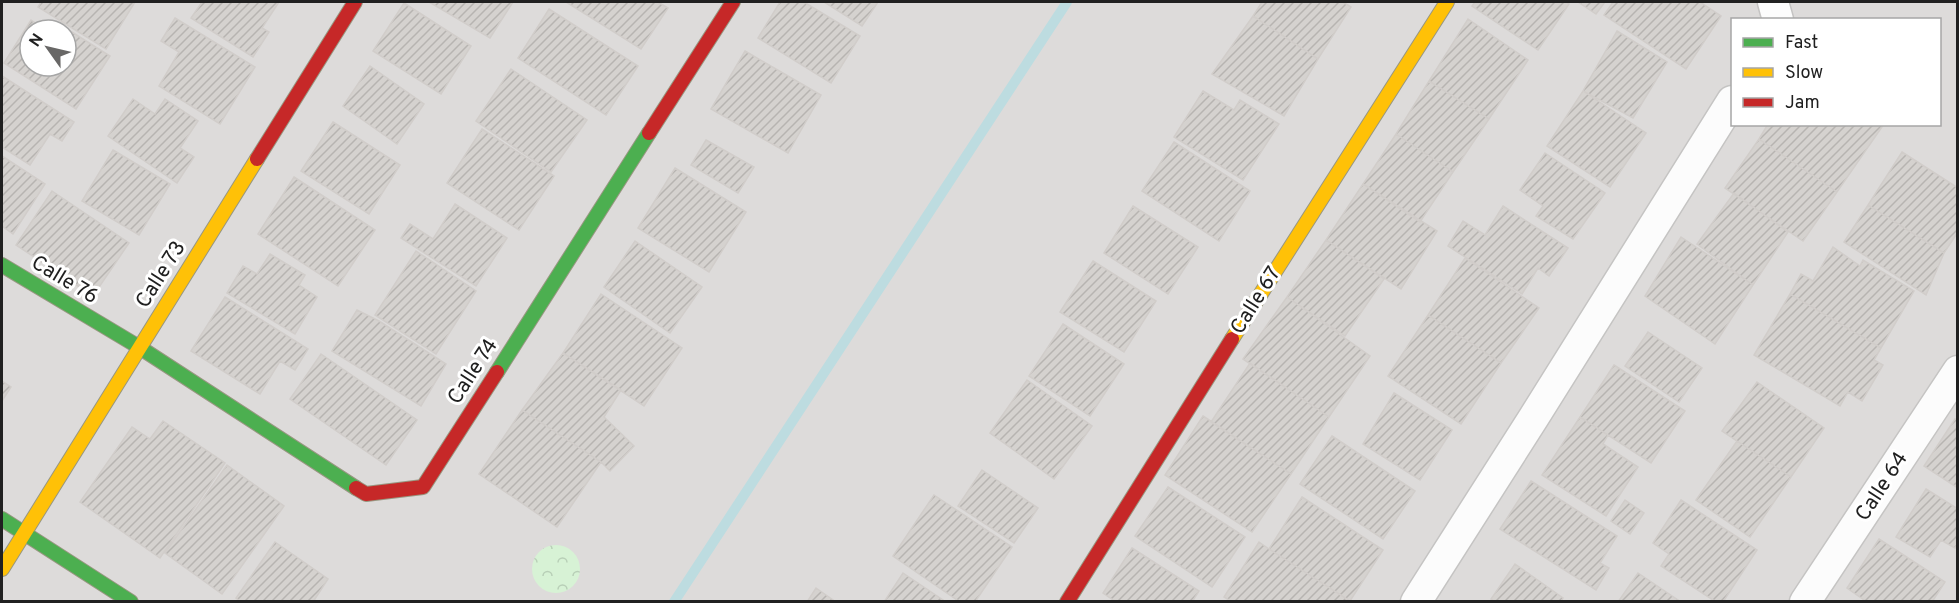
<svg xmlns="http://www.w3.org/2000/svg" width="1959" height="603" font-family="Overpass,sans-serif">
<defs>
<pattern id="park-crowns" width="20" height="18" patternUnits="userSpaceOnUse" patternTransform="scale(1.5)"><rect width="20" height="18" fill="#d7f2d5"/><path d="M2 6a3 3 0 1 1 6 0M12 15a3 3 0 1 1 6 0" fill="none" stroke="#b8cfb7"/></pattern>
<pattern id="building-hatch" width="6" height="6" patternUnits="userSpaceOnUse" patternTransform="scale(1.5)"><rect width="6" height="6" fill="#d5d2cf"/><path d="M-1 1l2-2M0 6l6-6M5 7l2-2" fill="none" stroke="#b7b4b1"/></pattern>
</defs>
<rect width="100%" height="100%" fill="#eeebe8"/>
<path fill="#dddbda" fill-rule="evenodd" d="M2,2H1957V601H2ZM1732,20H1940V124H1732ZM30,30H66V66H30Z"/>
<path fill="url(#park-crowns)" d="M532 569a24 24 0 1 1 48 0a24 24 0 1 1-48 0Z"/>
<g fill="none" stroke-linecap="round" stroke-linejoin="round">
<path stroke="#bddce0" stroke-width="10" d="M674,602L1067,2"/>
</g>
<path fill="url(#building-hatch)" stroke="#d1cdca" stroke-width="1.5" d="M41,2H135L106,49L38,7Z
M202,2H279L262,28L269,32L253,57L191,18Z
M429,2H513L490,38Z
M566,2H658L668,8L641,49Z
M780,2H804L860,36L831,83L758,38Z
M824,2H878L862,26Z
M1262,2H1343L1351,7L1318,59L1253,16Z
M1475,2H1566L1569,4L1538,50L1472,6Z
M1578,2H1605L1596,14Z
M1613,2H1700L1721,16L1686,69L1604,15Z
M404,3L471,46L441,94L373,51Z
M549,9L638,66L606,115L518,58Z
M1253,16L1318,59L1284,116L1212,74Z
M175,18L255,67L220,124L159,86L179,52L161,41Z
M1468,19L1528,60L1489,119L1429,81Z
M31,20L46,30H30V66H66V42L72,32L110,56L76,109L4,63Z
M1617,31L1667,62L1633,118L1583,91Z
M745,51L821,95L788,153L711,109Z
M370,66L424,104L397,144L343,106Z
M511,69L587,120L551,172L476,121Z
M2,76L74,122L62,141L50,134L30,165L2,147Z
M1429,81L1489,119L1453,172L1396,134Z
M1203,91L1234,110L1240,100L1279,124L1243,180L1174,137Z
M1583,91L1646,133L1610,187L1547,146Z
M133,99L155,114L165,99L198,121L180,148L194,157L177,183L108,136Z
M333,122L400,165L369,214L301,171Z
M1768,124H1884L1837,192L1759,139Z
M482,129L554,176L519,230L447,183Z
M1396,134L1453,172L1420,222L1363,184Z
M1759,139L1837,192L1803,241L1725,188Z
M706,140L754,167L738,193L691,165Z
M1174,142L1250,191L1219,241L1142,191Z
M113,150L170,184L139,235L82,201Z
M1902,152L1958,188V232L1944,253L1868,205Z
M1545,153L1605,193L1573,239L1536,216L1543,206L1520,190Z
M2,156L45,184L13,234L2,226Z
M675,168L746,212L709,272L638,228Z
M294,177L375,230L338,286L258,234Z
M1363,184L1437,231L1401,289L1326,240Z
M52,191L129,243L93,296L16,245Z
M1734,193L1788,232L1753,285L1697,244Z
M455,204L507,238L476,286L401,238L410,224L433,239Z
M1868,205L1944,253L1926,295L1844,242Z
M1133,206L1198,247L1168,294L1104,253Z
M1503,206L1568,248L1549,276L1538,268L1522,294L1448,246L1463,221L1485,235Z
M1681,237L1753,285L1715,344L1645,296Z
M1326,240L1384,279L1345,336L1287,297Z
M635,241L702,287L670,333L604,287Z
M1833,247L1860,266L1863,260L1914,291L1881,348L1790,294L1801,274L1813,281Z
M416,251L476,291L436,354L375,315Z
M270,254L305,275L299,285L317,297L295,334L227,293L243,266L257,274Z
M1465,258L1539,308L1501,363L1428,315Z
M1093,261L1156,301L1124,352L1060,312Z
M601,294L682,348L644,406L563,353Z
M1790,294L1881,348L1874,360L1883,365L1862,401L1848,392L1840,406L1754,355Z
M225,297L308,349L295,370L280,361L260,394L191,351Z
M1287,297L1370,356L1329,417L1243,359Z
M357,310L379,321L446,364L421,406L332,351Z
M1428,315L1501,363L1461,424L1388,376Z
M1063,324L1124,364L1090,416L1029,376Z
M1648,332L1702,368L1679,402L1625,366Z
M563,353L621,390L604,417L634,446L610,471L601,462L522,410Z
M321,354L417,420L386,465L290,399Z
M1250,363L1329,417L1291,474L1211,422Z
M1614,365L1685,411L1651,463L1580,417Z
M1027,380L1092,426L1054,479L990,433Z
M2,381L11,387L2,401Z
M1757,382L1824,428L1791,477L1722,431Z
M1394,393L1452,430L1420,480L1363,444Z
M522,410L601,462L557,527L479,474Z
M1203,416L1291,474L1252,532L1165,475Z
M1580,417L1608,435L1603,444L1638,467L1606,516L1542,475Z
M1955,419L1958,420V488L1924,466Z
M163,421L225,463L160,558L80,502L132,427L150,439Z
M1332,436L1415,491L1383,539L1300,484Z
M1737,441L1791,477L1750,537L1696,500Z
M227,465L284,506L222,594L165,553Z
M982,470L1038,508L1014,543L958,506Z
M1531,481L1617,536L1600,563L1609,568L1596,590L1500,529Z
M1168,487L1245,537L1212,587L1135,536Z
M1926,489L1958,509V544L1955,548L1941,540L1930,557L1896,537Z
M934,495L1012,547L975,602H960L893,556Z
M1302,497L1383,550L1350,601L1269,549Z
M1625,500L1644,513L1630,534L1611,521Z
M1681,500L1757,550L1723,602H1716L1661,566L1669,554L1653,543Z
M1879,539L1945,582L1932,602H1867L1847,588Z
M275,542L328,579L313,602H241L236,598Z
M1259,542L1269,549L1350,601L1232,602L1224,597Z
M1132,548L1199,591L1192,602H1116L1103,593Z
M1515,564L1563,598L1561,602H1495L1491,599Z
M903,573L946,602H884Z
M1638,573L1681,602H1618Z
M816,588L836,602H807Z"/>
<g fill="none" stroke-linecap="round" stroke-linejoin="round">
<g stroke="#c5c4c3" stroke-width="33">
<path id="street" d="M1773,2L1778,20
M1416,602L1534,417L1732,101
M1805,602L1958,371"/>
</g>
<g stroke="#989781" stroke-width="16">
<path id="fast" d="M2,265L139,347L356,488
M497,372L649,133
M2,519L131,602"/>
</g>
<g stroke="#989781" stroke-width="16">
<path id="slow" d="M1232,339L1447,2
M2,569L257,159"/>
</g>
<g stroke="#989781" stroke-width="16">
<path id="jam" d="M649,133L733,2
M257,159L355,2
M356,488L366,494L423,487L497,372
M1067,602L1232,339"/>
</g>
<use href="#street" stroke="#fcfcfc" stroke-width="30"/>
<use href="#fast" stroke="#4caf50" stroke-width="14"/>
<use href="#slow" stroke="#ffc107" stroke-width="14"/>
<use href="#jam" stroke="#c62828" stroke-width="14"/>
</g>
<g text-anchor="middle" stroke-width="6" stroke-linejoin="round" paint-order="stroke">
<g font-size="21" fill="#202020" stroke="#fff">
<text transform="translate(160 274) rotate(-58)" y="7">Calle 73</text>
<text transform="translate(65 279) rotate(31)" y="7">Calle 76</text>
<text transform="translate(1255 300) rotate(-58)" y="7">Calle 67</text>
<text transform="translate(472 371) rotate(-57)" y="7">Calle 74</text>
<text transform="translate(1881 486) rotate(-57)" y="7">Calle 64</text>
</g>
</g>
<rect width="1959" height="603" fill="none" stroke="#202020" stroke-width="6"/>
<rect x="1731" y="18" width="210" height="108" fill="#ffffff" stroke="#a6a6a6" stroke-width="1.5"/>
<rect x="1743" y="38" width="30" height="9" fill="#4caf50" stroke="#a6a6a6" stroke-width="1.5"/>
<text x="1785" y="48" font-size="18" fill="#202020">Fast</text>
<rect x="1743" y="68" width="30" height="9" fill="#ffc107" stroke="#a6a6a6" stroke-width="1.5"/>
<text x="1785" y="78" font-size="18" fill="#202020">Slow</text>
<rect x="1743" y="98" width="30" height="9" fill="#c62828" stroke="#a6a6a6" stroke-width="1.5"/>
<text x="1785" y="108" font-size="18" fill="#202020">Jam</text>
<g transform="translate(48 48) rotate(304)"><circle r="28" fill="#ffffff" stroke="#a6a6a6" stroke-width="1.5"/>
<path d="M0-4.5L10 22L0 15L-10 22Z" fill="#686766"/>
<text y="-9" font-size="16" font-weight="bold" text-anchor="middle" fill="#202020">N</text>
</g>
</svg>
